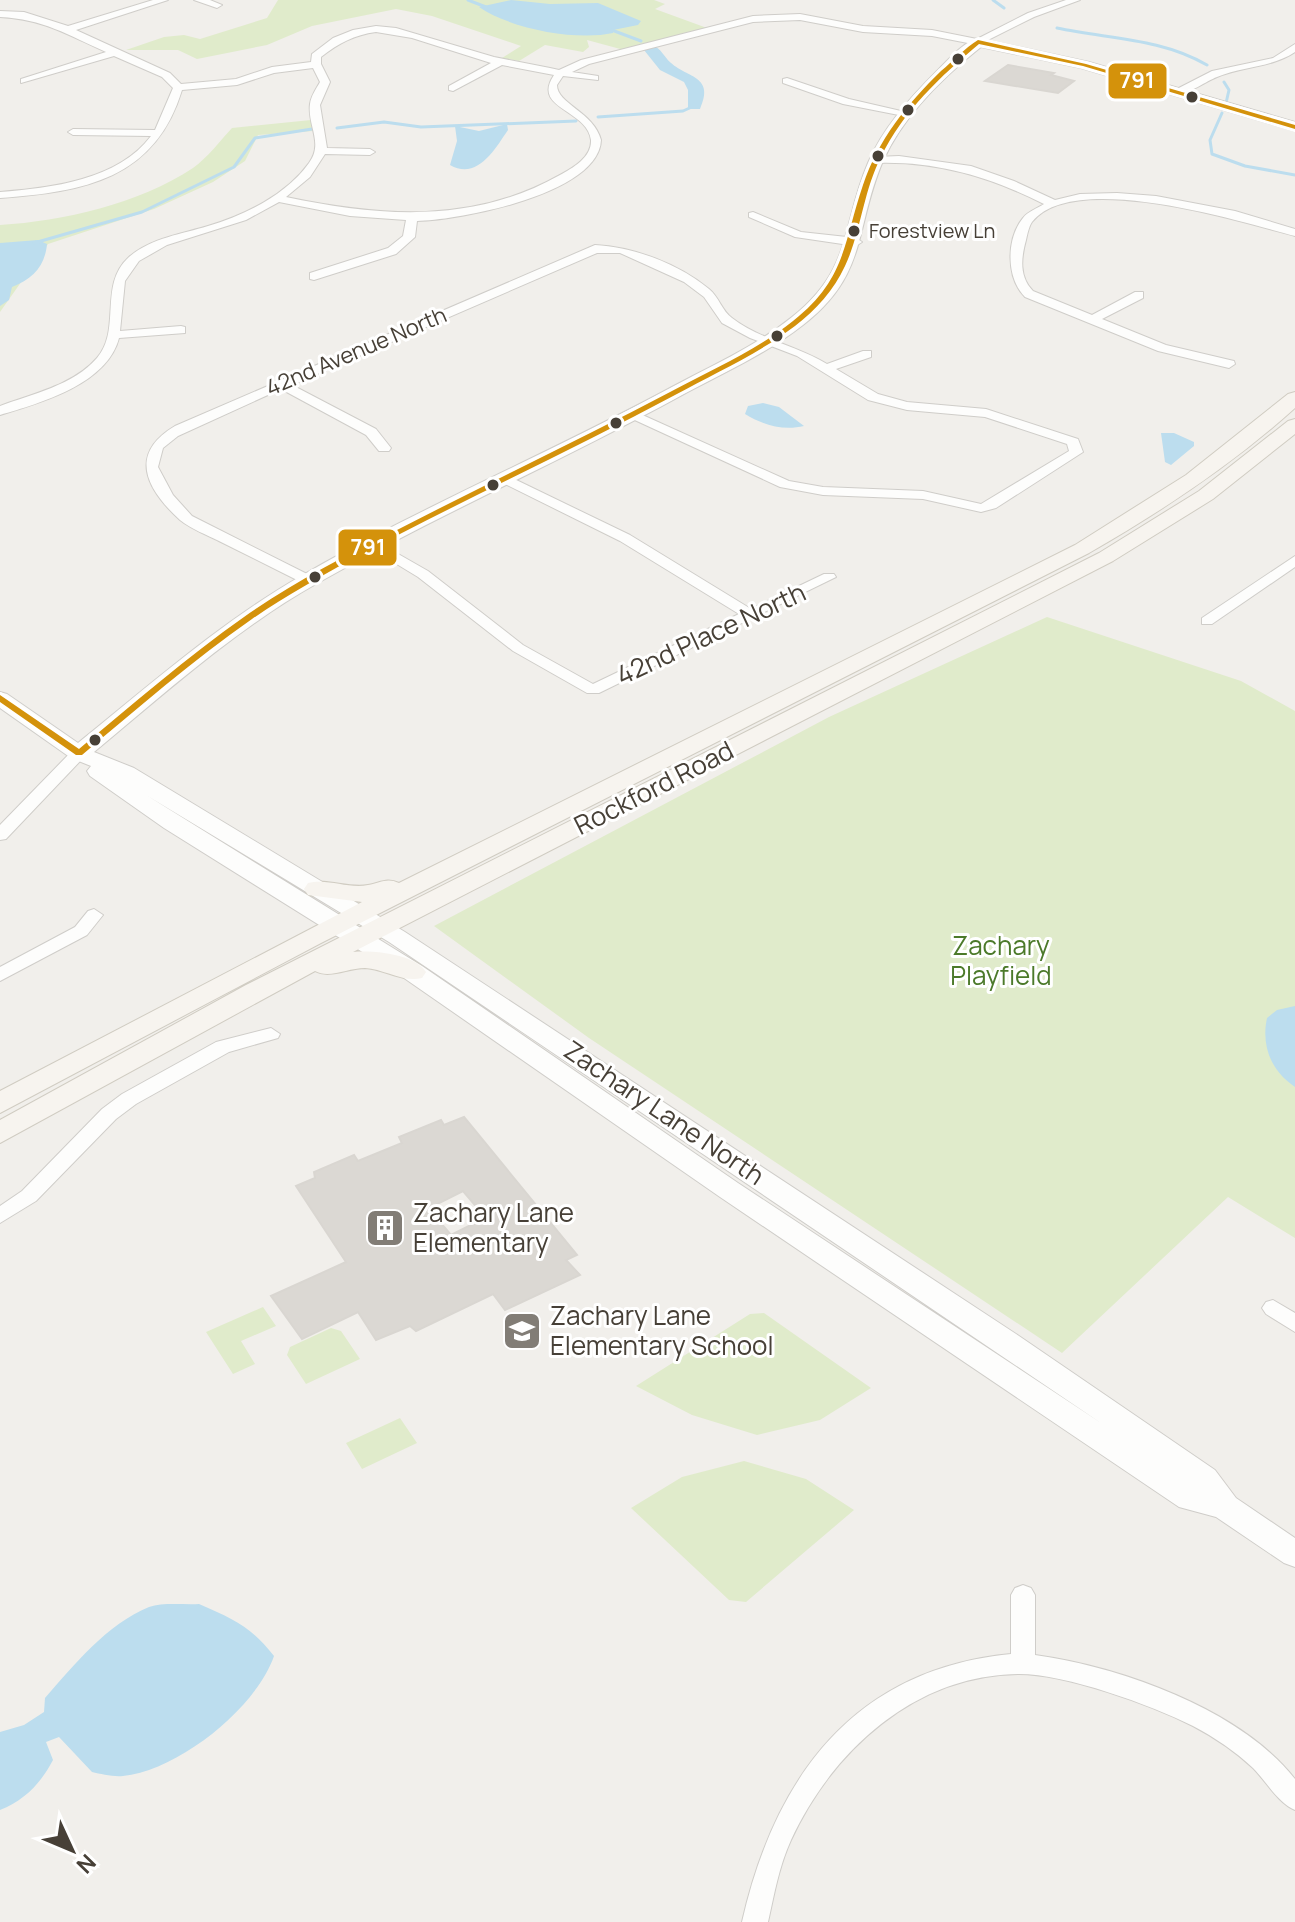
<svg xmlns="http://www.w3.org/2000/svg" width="1295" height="1922" font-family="Manrope,sans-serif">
<rect width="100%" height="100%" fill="#f1efeb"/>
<path fill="#e0ebcb" d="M278,0H654L665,4L655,9L707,28L624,50L587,40L589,47L583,52L545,45L519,61L502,58L521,46L432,16L396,9L312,26L267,45L197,59L178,50H126L164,37L184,35L200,39L267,18Z
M311,120L313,131L258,135L245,161L213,182L154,209L48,244L0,312V225C63,221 139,204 193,168C207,158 220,141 232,128Z
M1047,617L1241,681L1295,711V1238L1228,1197L1062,1353L589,1038L434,926L829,717Z
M263,1307L276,1326L241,1341L255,1364L233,1374L206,1332Z
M764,1313L871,1388L820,1420L757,1435L692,1415L636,1386L750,1314Z
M331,1328L341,1331L360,1359L306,1384L287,1355L290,1347Z
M400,1418L417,1443L362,1469L346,1443Z
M744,1461L806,1479L854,1510L746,1602L729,1600L631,1508L682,1477Z"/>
<path fill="#bcddee" d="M511,0L550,4L598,3L641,21L638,25L613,30V33C576,41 511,29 479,7Z
M507,124L508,130C495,149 477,181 450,165L457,141L455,126L479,131Z
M38,240L47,244C45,266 33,279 12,287L9,300L0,306V243Z
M763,403L779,407L804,426C783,431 763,425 745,414L748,406Z
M1161,433H1174L1194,442V446L1171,465L1165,462Z
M1295,1006V1087C1271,1071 1261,1046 1267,1018L1277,1010Z
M199,1604C234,1619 251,1627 274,1656C256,1708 179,1770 123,1776C113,1777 101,1774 92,1772L59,1737L46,1742L53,1760C41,1783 25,1800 0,1810V1732L24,1725L44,1712L45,1698C74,1665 107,1624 149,1607C163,1602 184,1605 199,1604Z"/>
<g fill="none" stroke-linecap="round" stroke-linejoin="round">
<path stroke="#bcddee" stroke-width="3" d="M468,0L486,7
M993,0L1004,8
M1057,28C1108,39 1161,38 1207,65
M609,29L641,41
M1224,82L1229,90L1226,103
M1222,113L1210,140L1212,154L1245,166L1295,175
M598,117L683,111L694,106
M337,128L384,122L421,127L576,121
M34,243L142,212L234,167L255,138L312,129"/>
<path fill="#bcddee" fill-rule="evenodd" d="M652,45C662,49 663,56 671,63C688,78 715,76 700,109H688V90L684,82L660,70L644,50Z"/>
</g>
<path fill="#dbd8d3" stroke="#d9d6d1" stroke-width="2" fill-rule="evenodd" d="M1008,65L1054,73L1051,75L1074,81L1058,93L985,81Z
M464,1117L577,1255L566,1260L580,1275L505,1310L493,1294L416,1331L410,1326L376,1340L358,1312L302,1339L271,1296L346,1262L296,1186L315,1178L314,1172L354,1155L358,1161L402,1143L399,1137L441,1120L444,1125ZM463,1191L480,1211L473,1214L479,1221L451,1235L434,1215L438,1213L433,1206Z"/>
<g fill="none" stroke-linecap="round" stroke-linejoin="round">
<g stroke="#cfcdc9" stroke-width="2">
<path id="minor" d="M153,0H168L76,30L170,73L181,84L236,79L272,67L311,62L312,54L333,38L353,30L376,26L396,28L494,57L550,68L559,70L581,60L753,16L800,14L863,26L932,30L977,39L1028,13L1066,0H1080L1034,17L978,45L932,36L863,32L800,20L753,22L589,64L572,72L598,76V80L563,76L557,85C557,104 594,112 601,140C599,194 460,220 417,221L415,237L396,254L314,280L310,279V273L388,248L403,236L406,220L350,216L279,202L246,220L167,245L139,261L125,281L120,331L181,326L185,327V333L119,338C107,384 41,403 0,415V406C32,394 74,385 97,358C122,329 98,285 129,257C151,238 182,234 208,226C245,215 286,195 309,163C324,143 307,125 310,104C311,96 316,89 320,82L313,68L274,73L237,85L182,90C155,179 84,192 0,198V192C51,188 118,180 151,136L73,135L68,132L73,129L155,130L173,88L162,77L114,56L21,83V79L106,52C68,35 43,19 0,17V11L24,12L68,26ZM376,32L412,38L491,63L449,86V90L453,91L502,65L554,75C531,109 587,109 591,140C592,157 573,168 560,175C473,224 381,217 286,197L310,177L325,154L370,155L375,152L370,149L327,148L320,105L330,82L321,64V57C339,43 354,35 376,32Z
M194,0H210L222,5L217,8Z
M1295,44V52C1271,68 1243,66 1217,77C1204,82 1183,99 1171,92L1212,71L1273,58Z
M787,78L849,99L914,114L909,117L843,104L783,83V79Z
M899,156L971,166L1014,181L1055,200L1080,194L1117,193L1156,196L1235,211L1295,229V236C1242,222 1073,169 1032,222C1029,226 1027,235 1026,240C1021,258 1019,277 1033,291L1092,315L1135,292H1143V298L1102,319L1166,345L1234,361L1235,364L1229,368L1158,351L1025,297C1006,278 1006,239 1023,218C1027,212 1038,208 1044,204C990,177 937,161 876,163L870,160L876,157Z
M753,212L801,232L856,238L862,242L856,246L795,237L749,217V213Z
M595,245C634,247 679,264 709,289C719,297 722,311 732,318C759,339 798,346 827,364L863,351H871V357L836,369L878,394L907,402L986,409L1078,439L1083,452L996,508L981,512L923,499L823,495L780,487L626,416L633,412L638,413L789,481L823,487L923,491L981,504L1069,451L1067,444L985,417L907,410L868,400L797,356L750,338L722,323L704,297L684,282L620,253H597L292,385L376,429L391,448L389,451H379L366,435L281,389L178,436L163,448L158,467L173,495L192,516L313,577V583H303C275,569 247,555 219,541C207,535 191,529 180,520C146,489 128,454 175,426Z
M508,476L630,535L751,609L824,574H834L836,577L599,693H587L513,651L418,577L367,546L374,542L379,543L428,571L523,645L593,684L739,614L620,541L503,483V477Z
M1295,556V567L1212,624H1202V618Z
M79,748L87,753L85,756L6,839L0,840V825L73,750Z
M94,909L103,915L87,935L0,981V967L75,927L88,911Z
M271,1028L280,1034L278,1038L229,1052L136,1104L116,1119L36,1201L0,1223V1206L22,1191L102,1109L122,1094L216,1042Z
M1273,1300L1295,1313V1332L1266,1314L1262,1308L1266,1302Z
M1023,1585L1031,1588L1035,1595V1655C1121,1667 1240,1709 1295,1779V1810C1278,1803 1266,1781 1253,1768C1235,1751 1214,1737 1193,1726C1151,1705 1066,1674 1019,1674C915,1675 833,1750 791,1840C779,1866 774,1895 768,1922H742C775,1777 854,1669 1011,1654V1595L1015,1588Z"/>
</g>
<g stroke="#cfcdc9" stroke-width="2">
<path id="tertiary" d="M978,38L1089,62L1295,122V131L1081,68L981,47C943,77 903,116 883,161C854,228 869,274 803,325C766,354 723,373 682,395C562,461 435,516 316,584C236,629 165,693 94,752L134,768L405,932L1019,1336L1215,1470L1236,1498L1295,1538V1567L1284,1563L1216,1517L1179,1507L720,1197L404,978L164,828L90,776L87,771L91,766L71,758L0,708V692L7,694L78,743C150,685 221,622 301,576C421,507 550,453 672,387C713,365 756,346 792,317C853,269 841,226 868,163C882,129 910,98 936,72C948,60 962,43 978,38ZM146,795L389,942L1101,1423L738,1183L422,966Z"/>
</g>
<g stroke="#d0ccc2" stroke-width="2">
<path id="secondary" d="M1295,392V408C1232,465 1162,511 1089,553L321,943L0,1113V1091L362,902L308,895L304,889L308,883C328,878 348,889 368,885C380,883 387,877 399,883L1075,545L1186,475L1288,394Z
M1295,419V434L1213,499L1113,561L353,952C373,950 415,954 426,972L422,978C404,983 384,969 365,968C348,968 329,979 315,971L0,1143V1120L246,985L1099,553L1199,491L1288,421Z"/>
</g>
<use href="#minor" fill="#fdfdfc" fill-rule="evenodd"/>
<use href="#tertiary" fill="#fdfdfc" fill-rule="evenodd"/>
<use href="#secondary" fill="#f7f4ef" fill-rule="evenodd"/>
<g stroke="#fff" stroke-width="6">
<path id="bus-1" d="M978,40L1086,64L1295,125V129L1083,66L979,44C941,76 903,111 881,157C863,192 861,232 845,266C834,290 816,310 795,326C758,354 715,373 675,395C570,451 461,501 356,557C321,576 286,596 252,619C193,660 138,708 82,755H76L0,702V695L79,749C133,704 187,657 244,617C292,583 345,556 397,530C488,483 581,439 672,391C713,369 757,350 793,321C846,279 843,244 863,185C878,140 907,104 941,71C953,61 965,48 978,40Z"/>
</g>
<use href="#bus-1" fill="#d4920b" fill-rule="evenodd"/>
</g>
<defs>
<g id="building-square" transform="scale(2)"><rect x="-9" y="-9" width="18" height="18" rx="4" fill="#827d76" stroke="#fff"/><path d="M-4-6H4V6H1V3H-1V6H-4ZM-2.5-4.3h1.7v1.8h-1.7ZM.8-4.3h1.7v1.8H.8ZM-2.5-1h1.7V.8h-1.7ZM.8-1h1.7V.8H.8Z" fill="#fff"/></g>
<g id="school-square" transform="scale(2)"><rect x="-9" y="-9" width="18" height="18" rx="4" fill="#827d76" stroke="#fff"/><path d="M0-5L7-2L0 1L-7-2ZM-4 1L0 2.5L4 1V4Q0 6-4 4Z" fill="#fff"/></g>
</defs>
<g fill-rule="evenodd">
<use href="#building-square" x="385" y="1228"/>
<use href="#school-square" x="522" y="1331"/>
</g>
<g fill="#474037" stroke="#fff" stroke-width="3">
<circle cx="958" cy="59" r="7"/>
<circle cx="1192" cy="97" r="7"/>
<circle cx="908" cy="110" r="7"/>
<circle cx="878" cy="156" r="7"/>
<circle cx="854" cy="231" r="7"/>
<circle cx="777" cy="336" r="7"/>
<circle cx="616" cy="423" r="7"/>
<circle cx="493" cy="485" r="7"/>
<circle cx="315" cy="577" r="7"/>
<circle cx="95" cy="740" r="7"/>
</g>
<g text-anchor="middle" stroke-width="6" stroke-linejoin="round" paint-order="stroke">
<g font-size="20" fill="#474037" stroke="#fff" text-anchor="start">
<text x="869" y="238">Forestview Ln</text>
</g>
<g font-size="22" fill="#474037" stroke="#fff">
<text transform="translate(356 351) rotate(-23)" y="8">42nd Avenue North</text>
</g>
<g font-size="26" fill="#474037" stroke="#fff">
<text transform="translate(711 634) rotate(-25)" y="9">42nd Place North</text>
<text transform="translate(654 788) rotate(-27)" y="9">Rockford Road</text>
<text transform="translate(664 1113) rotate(34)" y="9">Zachary Lane North</text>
</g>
<g font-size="26" fill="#4c7a2a" stroke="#fff">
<text x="1001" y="955">Zachary<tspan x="1001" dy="30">Playfield</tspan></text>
</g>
<g font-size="26" fill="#474037" stroke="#fff" text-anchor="start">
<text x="413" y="1222">Zachary Lane<tspan x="413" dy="30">Elementary</tspan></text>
<text x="550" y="1325">Zachary Lane<tspan x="550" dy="30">Elementary School</tspan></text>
</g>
</g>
<g stroke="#fff" stroke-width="3">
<rect x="1107" y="62" width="61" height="38" rx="8" fill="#d4920b"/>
<rect x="337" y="528" width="61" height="39" rx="8" fill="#d4920b"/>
</g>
<g font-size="22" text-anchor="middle" font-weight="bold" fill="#fff">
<text x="1137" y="88">791</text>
<text x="368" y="555">791</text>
</g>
<g transform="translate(72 1850) rotate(134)" stroke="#ffffff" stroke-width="6" paint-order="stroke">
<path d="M0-6L14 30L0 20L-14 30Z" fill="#474037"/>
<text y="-12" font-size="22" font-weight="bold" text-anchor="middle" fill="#474037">N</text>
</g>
</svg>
